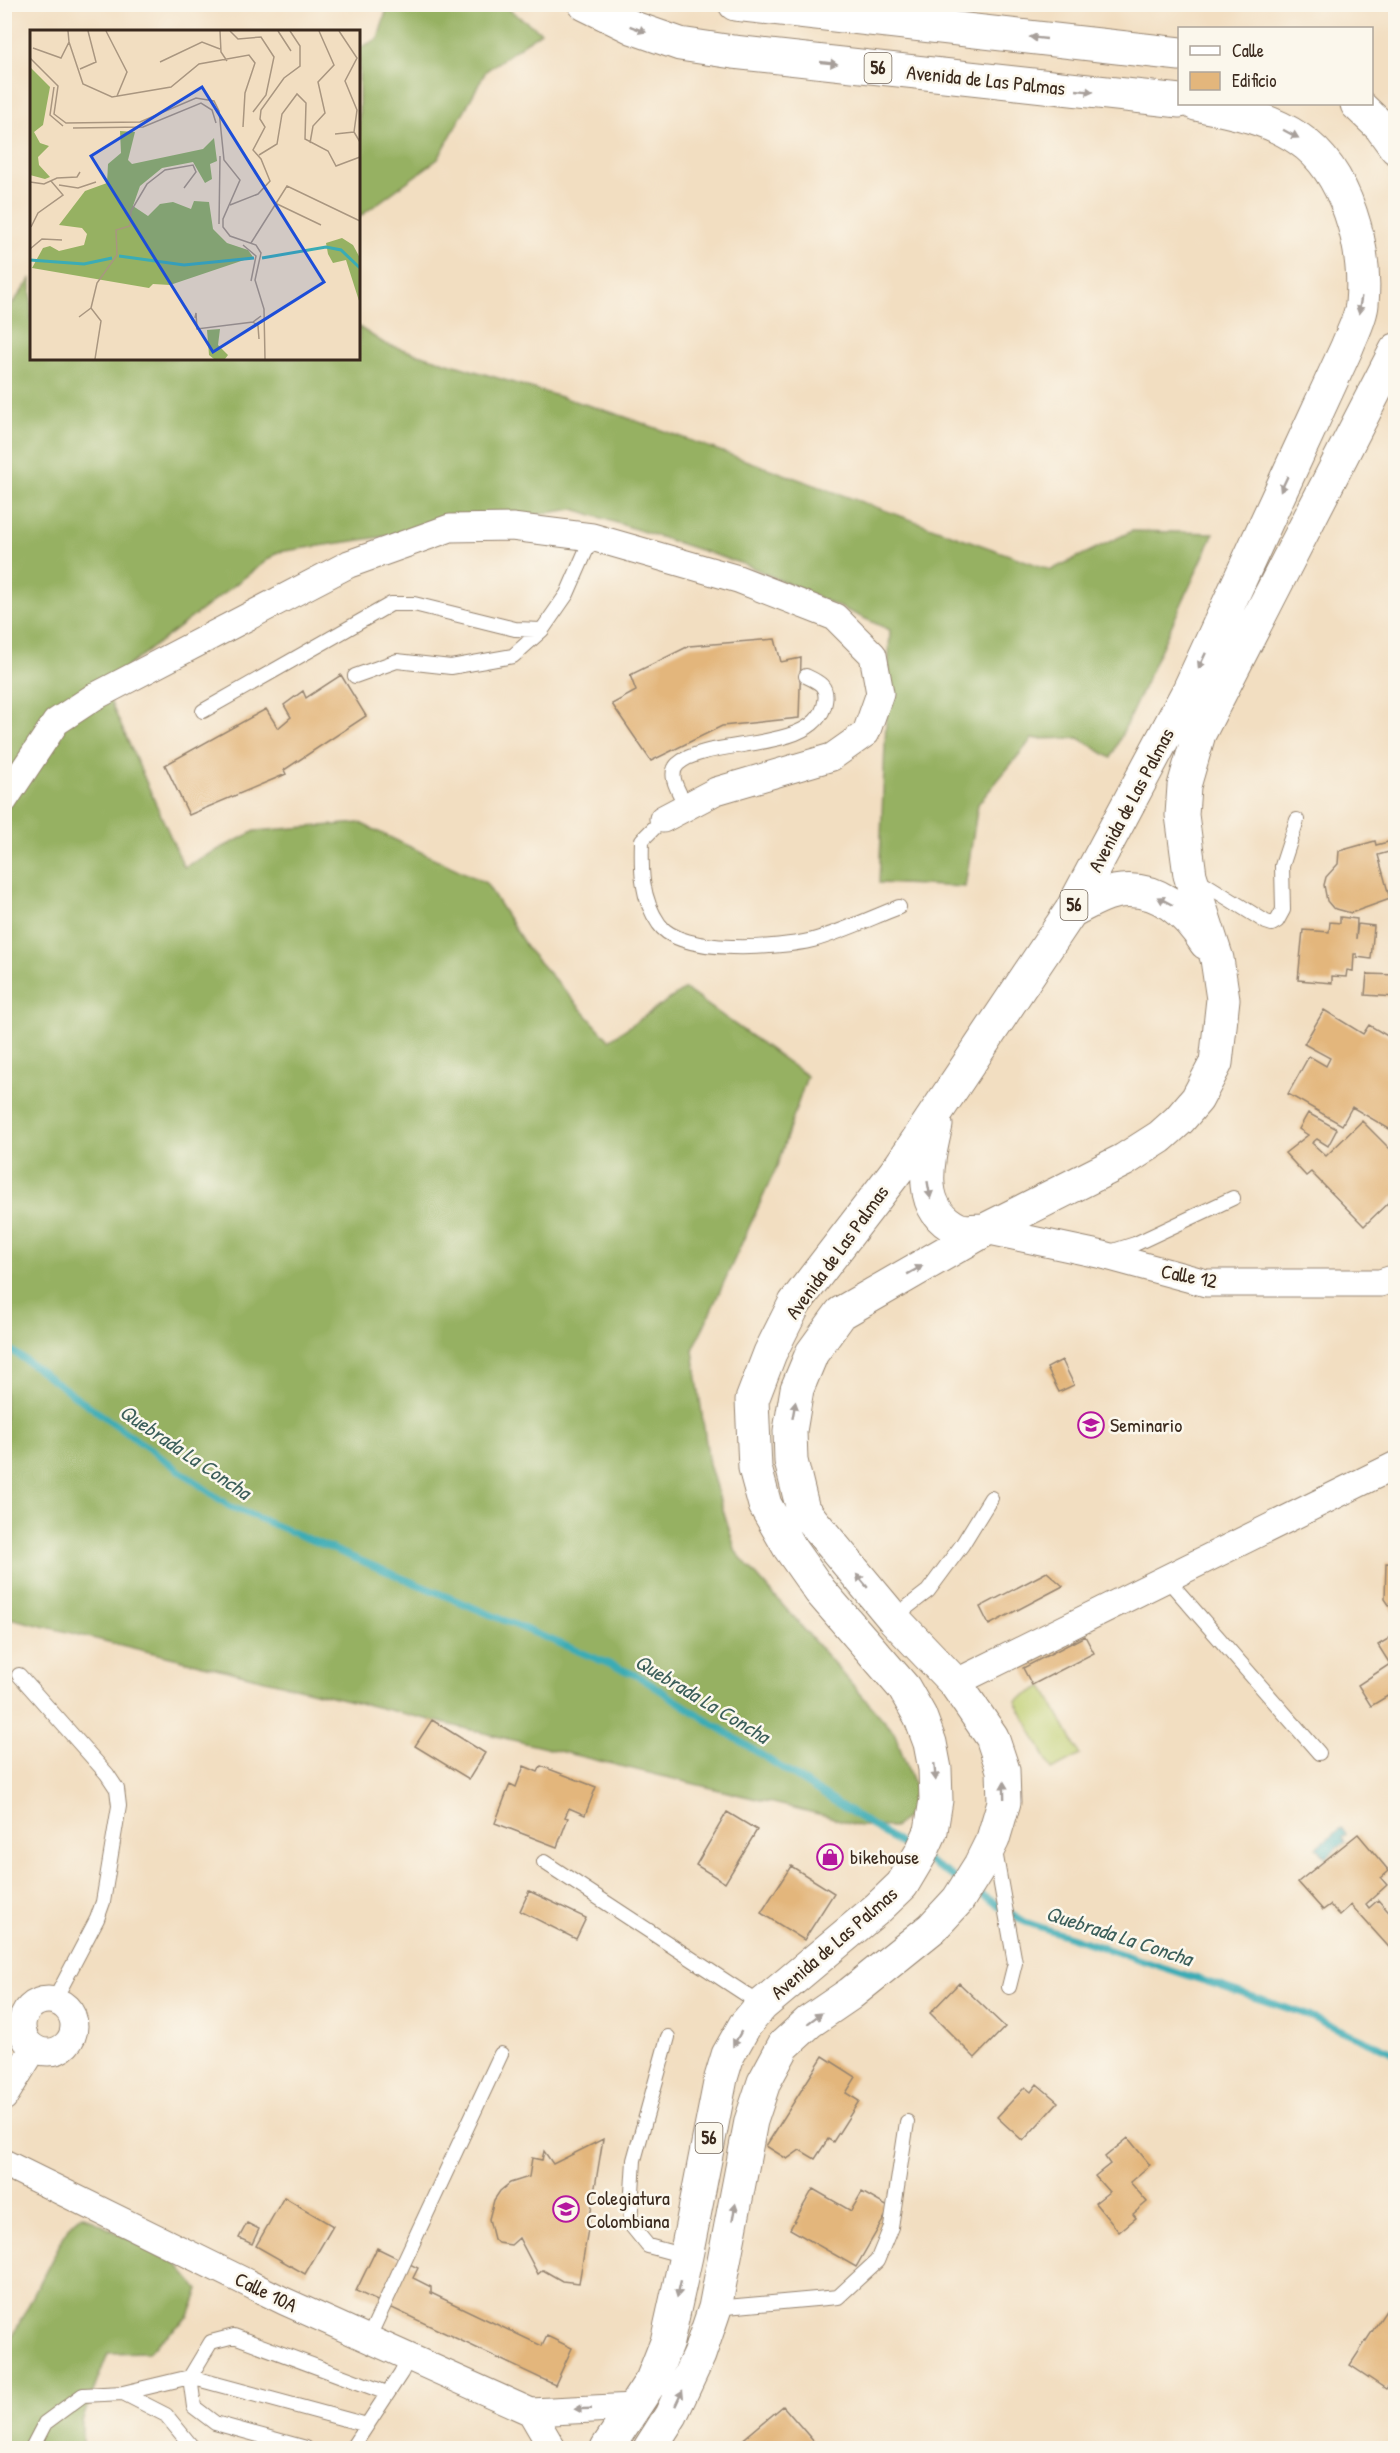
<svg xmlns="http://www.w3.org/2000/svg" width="1400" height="2453" font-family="'Patrick Hand',sans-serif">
<rect width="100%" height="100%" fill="#fbf7ec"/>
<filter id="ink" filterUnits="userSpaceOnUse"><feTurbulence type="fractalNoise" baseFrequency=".0167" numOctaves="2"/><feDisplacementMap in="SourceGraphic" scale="12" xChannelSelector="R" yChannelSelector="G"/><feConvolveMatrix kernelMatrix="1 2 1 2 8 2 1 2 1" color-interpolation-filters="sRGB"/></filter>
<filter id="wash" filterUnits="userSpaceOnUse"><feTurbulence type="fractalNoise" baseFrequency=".008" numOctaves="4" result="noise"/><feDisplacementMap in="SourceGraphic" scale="24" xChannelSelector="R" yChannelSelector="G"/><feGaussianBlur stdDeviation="1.35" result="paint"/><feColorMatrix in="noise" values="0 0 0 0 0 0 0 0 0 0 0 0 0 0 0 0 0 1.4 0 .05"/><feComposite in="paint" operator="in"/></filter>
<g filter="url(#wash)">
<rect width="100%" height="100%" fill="#f2dec1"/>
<path fill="#bece70" stroke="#7c7c47" stroke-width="1.5" d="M1043,1686L1080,1755L1052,1770L1016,1701Z"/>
<path fill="#96b162" stroke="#686e40" stroke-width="1.5" d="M388,5H502L541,32L486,71L438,159L359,217V48L378,39Z
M31,279L32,358H358L359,327L385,344L614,413L1051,570L1132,531L1214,533L1111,758L1079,738L1032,739L978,804L965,887L879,883L890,630L749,566L574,509L278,552L103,685L184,867L255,831L360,823L486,883L529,951L609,1040L685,989L807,1076L777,1166L693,1350L709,1464L736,1552L894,1732L915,1788L911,1814L894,1827L859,1826L827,1816L5,1617L4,315Z
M82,2215L176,2263L199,2290L189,2316L148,2352L108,2353L82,2421V2448H5L4,2353L69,2226Z"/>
<path fill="#3bacb5" stroke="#3b6b6a" stroke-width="1.5" d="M1341,1828L1346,1834L1342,1838L1345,1842L1326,1858L1317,1847Z"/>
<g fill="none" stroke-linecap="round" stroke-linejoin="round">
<path stroke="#3bacb5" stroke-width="7" d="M4,1345L229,1506L638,1676L912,1851
M926,1860L960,1881
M974,1890L1025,1922L1302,2013L1396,2054"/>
</g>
<g id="blocks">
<path fill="#e3b67c" d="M775,639L781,662L801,658L799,718L722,726L651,761L612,704L636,691L630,675L689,646Z
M341,675L366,716L284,770L286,774L189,815L165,765L266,709L278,728L291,717L284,705L303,691L306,698Z
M1396,840V850L1378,855L1390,899L1351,913L1333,908L1327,901L1324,885L1326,877L1338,864L1339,851L1375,841L1376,845Z
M1340,917L1357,919L1356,939L1358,924L1374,926L1371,959L1357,957V954H1354L1353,971L1347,970L1346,977L1332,976V983L1298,980L1303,930L1329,932L1330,922L1340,923Z
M1367,974L1396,975V997L1365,995Z
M1324,1010L1363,1034L1369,1025L1396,1041V1133L1352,1107L1342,1125L1288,1094L1309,1056L1326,1066L1330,1058L1304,1044Z
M1308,1113L1337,1129L1328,1146L1317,1139L1312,1143L1326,1156L1362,1121L1396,1155V1195L1364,1226L1311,1172L1306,1176L1285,1153L1308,1135L1299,1129Z
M1062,1360L1074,1385L1059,1392L1047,1368Z
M1386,1563L1396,1564V1615L1385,1599Z
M1047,1572L1063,1586L989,1625L980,1607Z
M1396,1634V1691L1371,1706L1358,1685L1390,1664L1378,1645Z
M1085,1636L1094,1653L1032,1685L1023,1668Z
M432,1720L485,1753L469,1779L415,1746Z
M524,1766L538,1772L541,1766L596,1787L585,1815L569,1808L565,1817L568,1818L557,1847L495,1823L510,1784L516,1787Z
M727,1812L757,1830L725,1883L696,1865Z
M1358,1834L1389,1871L1381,1878L1387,1885L1366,1904L1369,1908L1378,1900L1396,1920V1955L1351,1905L1340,1915L1330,1905L1323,1910L1298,1882Z
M791,1866L834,1893L804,1940L761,1913Z
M529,1891L586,1918L576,1939L520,1911Z
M959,1983L1005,2027L975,2058L930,2013Z
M823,2056L856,2077L846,2093L859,2101L833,2142L828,2139L815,2159L800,2150L787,2159L766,2146Z
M1037,2084L1058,2102L1023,2141L997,2117L1025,2087L1031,2092Z
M1128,2138L1150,2165L1130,2182L1147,2202L1133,2214L1136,2218L1119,2232L1095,2203L1109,2192L1095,2176L1110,2164L1105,2157Z
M603,2139L579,2283L562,2281L543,2270L538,2274L519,2238L511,2245L498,2243L494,2239L489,2219L494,2200L500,2191L510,2183L529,2177L532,2158L542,2160L544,2151L553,2164Z
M813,2189L851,2211L862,2192L890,2208L856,2267L790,2229Z
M284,2197L333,2226L305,2274L256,2246Z
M247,2223L259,2229L252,2244L239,2238Z
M377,2248L418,2268L413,2278L431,2287V2293L542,2346L547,2336L572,2348L555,2385L356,2291Z
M1387,2309L1396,2315V2376L1386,2389L1350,2365Z
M783,2406L814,2442L806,2448H733Z"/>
</g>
</g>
<g filter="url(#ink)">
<use href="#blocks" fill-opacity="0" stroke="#968470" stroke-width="1.5"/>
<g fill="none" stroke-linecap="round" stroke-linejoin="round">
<g stroke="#968470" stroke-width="16">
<path id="service" d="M355,676L397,661L451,667L513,656L542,630
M203,711L391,604H414L515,629L542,630L567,594L592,537
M686,806C681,795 666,775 678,764C706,737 817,754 825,702C828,686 819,682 806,676
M663,819L642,840C641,870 641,898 659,924C680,956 781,948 813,940C842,932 871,918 899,907
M1197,879L1266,922L1272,924L1277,921L1283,910L1282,866L1297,820
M1110,1252L1135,1244L1233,1198
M1167,1579L1319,1753
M893,1618L928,1591L962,1545L991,1498
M19,1675L107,1774L117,1789L119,1806L103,1902L97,1919L54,2001
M995,1851L1015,1963L1009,1987
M544,1862L762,2005
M668,2037L634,2160L630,2224L648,2246L685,2256
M715,2308L838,2297L877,2261L891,2227L907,2122
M368,2339L501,2054
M123,2393L166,2415L193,2448
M32,2448L45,2423L83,2395L123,2393L190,2377L367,2425
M306,2448L215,2423L194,2407L190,2377L211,2342L234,2336L387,2393
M352,2448L401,2373L409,2357"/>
</g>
<g stroke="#968470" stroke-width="29">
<path id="minor" d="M4,800L56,722L94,697L349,564L450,528L512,527L592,537L738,579L835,617L873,655L880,693L866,733L832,757L716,791L663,819
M985,1230L1103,1255L1206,1283H1380L1396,1278
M955,1683L1396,1465
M22 2026a26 26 0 1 1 52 0a26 26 0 1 1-52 0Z
M4,2097L34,2048
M4,2163L284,2301L531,2412L634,2407
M531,2412L552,2448"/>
</g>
<g stroke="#968470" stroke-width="35">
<path id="primary" d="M585,4L634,28L680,44L733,52L1180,101
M735,4L1180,54
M1357,104L1380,126L1396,148
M1071,911C1084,905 1099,895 1114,892C1155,884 1185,910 1206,943
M936,1125C928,1161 915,1209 958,1229C965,1232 977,1230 985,1230
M607,2448L652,2380L667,2342L686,2256L721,2078L728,2055L745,2025L762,2005L878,1908L902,1885L921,1853L931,1831L936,1800L935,1769L930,1743L920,1716L904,1688L820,1591L789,1547L765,1505L755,1468L752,1400L770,1353L795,1303L901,1165L1071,911L1189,690L1347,347C1352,334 1361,318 1362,304C1367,249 1347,171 1299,139C1269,118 1231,111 1196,104
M650,2448L671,2415L699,2355L715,2308L751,2121L764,2082L784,2045L809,2022L850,1994L932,1928L958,1900L980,1865L993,1839L1004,1802L1003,1770L992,1737L955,1683L893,1618L803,1510L791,1461L790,1431L797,1389L812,1353L841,1313L985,1230L1124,1160L1160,1137L1179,1120L1197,1099L1216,1063L1223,999L1217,959L1190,875L1182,815L1184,786L1199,734L1396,350"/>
</g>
<use href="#service" stroke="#fff" stroke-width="14"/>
<use href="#minor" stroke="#fff" stroke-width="27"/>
<use href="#primary" stroke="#fff" stroke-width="33"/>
</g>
<defs><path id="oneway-solid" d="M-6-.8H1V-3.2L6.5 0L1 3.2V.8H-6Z" transform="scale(1.5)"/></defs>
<g fill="#a79f9a">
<use href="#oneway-solid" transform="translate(638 29) rotate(21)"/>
<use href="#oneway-solid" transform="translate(1038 38) rotate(-174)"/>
<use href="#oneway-solid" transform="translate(829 63) rotate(6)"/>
<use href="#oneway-solid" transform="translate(1085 91) rotate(6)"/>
<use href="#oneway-solid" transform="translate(1291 134) rotate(28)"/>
<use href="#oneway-solid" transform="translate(1360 305) rotate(99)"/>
<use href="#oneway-solid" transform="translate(1284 484) rotate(115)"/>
<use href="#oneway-solid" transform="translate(1202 661) rotate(115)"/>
<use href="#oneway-solid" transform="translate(1165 901) rotate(-152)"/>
<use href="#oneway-solid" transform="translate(929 1190) rotate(80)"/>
<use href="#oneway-solid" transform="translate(915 1270) rotate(-29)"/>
<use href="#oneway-solid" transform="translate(794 1410) rotate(-80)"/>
<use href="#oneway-solid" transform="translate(862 1581) rotate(-130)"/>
<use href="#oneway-solid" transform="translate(935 1772) rotate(85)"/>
<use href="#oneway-solid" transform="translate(1004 1790) rotate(-91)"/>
<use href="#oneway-solid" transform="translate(815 2018) rotate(-37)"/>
<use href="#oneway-solid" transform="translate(737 2039) rotate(119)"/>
<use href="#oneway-solid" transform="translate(734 2212) rotate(-79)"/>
<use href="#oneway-solid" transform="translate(679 2289) rotate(103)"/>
<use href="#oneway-solid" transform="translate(679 2398) rotate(-65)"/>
<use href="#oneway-solid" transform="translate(583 2409) rotate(178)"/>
</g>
</g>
<defs>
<g id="university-ring" transform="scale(1.35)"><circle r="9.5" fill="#fbf7ec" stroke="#b5179e" stroke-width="1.5"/><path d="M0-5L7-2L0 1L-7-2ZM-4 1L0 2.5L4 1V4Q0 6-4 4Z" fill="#b5179e"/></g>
<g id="shop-ring" transform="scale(1.35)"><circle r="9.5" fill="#fbf7ec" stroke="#b5179e" stroke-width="1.5"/><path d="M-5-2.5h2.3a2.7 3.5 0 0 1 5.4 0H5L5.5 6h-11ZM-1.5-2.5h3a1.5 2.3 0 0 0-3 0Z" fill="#b5179e"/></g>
</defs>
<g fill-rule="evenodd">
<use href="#university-ring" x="1091" y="1425"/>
<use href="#shop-ring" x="830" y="1857"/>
<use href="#university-ring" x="566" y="2209"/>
</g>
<g text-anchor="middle" stroke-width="5" stroke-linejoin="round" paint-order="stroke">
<g fill="#fbf7ec" stroke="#75685c" stroke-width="1.5">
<rect x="864.5" y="53" width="27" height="30" rx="4.5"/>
<rect x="1060.5" y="890" width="27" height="30" rx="4.5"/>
<rect x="695.5" y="2123" width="27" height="30" rx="4.5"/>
</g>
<g font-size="18" font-weight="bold" fill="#3b2a1e">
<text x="878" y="74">56</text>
<text x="1074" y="911">56</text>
<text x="709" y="2144">56</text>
</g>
<g font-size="20" fill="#3b2a1e" stroke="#fbf7ec">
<text transform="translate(986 80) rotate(6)" y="7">Avenida de Las Palmas</text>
<text transform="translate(1131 800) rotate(-62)" y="7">Avenida de Las Palmas</text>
<text transform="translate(837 1252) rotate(-54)" y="7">Avenida de Las Palmas</text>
<text transform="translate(1189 1276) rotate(11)" y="7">Calle 12</text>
<text transform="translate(834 1943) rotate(-41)" y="7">Avenida de Las Palmas</text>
<text transform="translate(266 2292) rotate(26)" y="7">Calle 10A</text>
</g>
<g font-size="20" fill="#3b2a1e" stroke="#fbf7ec" text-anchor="start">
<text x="1110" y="1432">Seminario</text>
<text x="850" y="1864">bikehouse</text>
<text x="586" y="2205">Colegiatura<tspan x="586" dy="23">Colombiana</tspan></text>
</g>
<g font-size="21" font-style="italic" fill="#3b5e5a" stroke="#fbf7ec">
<text transform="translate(185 1452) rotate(34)" y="7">Quebrada La Concha</text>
<text transform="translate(702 1699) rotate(31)" y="7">Quebrada La Concha</text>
<text transform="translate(1119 1936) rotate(18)" y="7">Quebrada La Concha</text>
</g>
</g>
<g transform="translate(30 30)">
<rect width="330" height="330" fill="#f2dec1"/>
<path d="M0,37L20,57L13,95L4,102L10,113L19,116L8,127L9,135L20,147L15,149L0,145ZM90,101L105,102L98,130L102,134L173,119L184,108L187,131L180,134L182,149L175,153L163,132L132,138L110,156L103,176L118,186L130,174L143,172L161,179L164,171L179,172L183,199L197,213L218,220L223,227L140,255L123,254L119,258L2,238L13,218L20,216L29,221L54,215L57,204L52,198L29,195L55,161L77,153L78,134L91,123ZM312,208L323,215L330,228V274L316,230L303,233L298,224L296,213ZM190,299L188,315L198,325L195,329H184L179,325L177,300Z" fill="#96b162"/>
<path fill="none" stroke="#3bacb5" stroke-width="3" d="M89,226L154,235L224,228M232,228L296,217L311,220L330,238M0,230L54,234L82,228"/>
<path fill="none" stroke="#a99680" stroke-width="1.5" d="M76,1L97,42L87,66M190,1L191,22L197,31M200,1L208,9L231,7L244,27L236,65L223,82M248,1L261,21M309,1L327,28L315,51L327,80L324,102L330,112M39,12L53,54L82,67L141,57L169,34L219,25L225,33L215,63L213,97M3,18L31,28L39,12L38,1M0,28L28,56L24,84L36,93L110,92L166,68L184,71L189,81L194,130L210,150L193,189V197L200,206L226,215L231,223L225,250L234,279L235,329M130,32L172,12L190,19M50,39L66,32L58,1M24,57L20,85L33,96M43,98L113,97L171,73L182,80L186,93M305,104L324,102M280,113L283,96L295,83L288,52L304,35L289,1M229,125L247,114L252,84L267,64L276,73L275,109L298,121L306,136L330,127M0,152L14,154L27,148L47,147L50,142M29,155L48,158L66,152M245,173L291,195M200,175L228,164L240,151L231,129L223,120L235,97L230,89L231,80L254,48L270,36V16L260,1M189,194L190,126M1,197L8,183L33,165L21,151M221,213L257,156L330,191M213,215L226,226L221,251M0,219L12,209L32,210M61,278L67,253L87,225L86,200L100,196L101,181L117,154L135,140L163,135L166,142L154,158M49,287L61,278L71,291L65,329M165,288L166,283L167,299L223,292L231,286M223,292L228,296L229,309"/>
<path fill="#1d4ed8" fill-opacity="0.15" stroke="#1d4ed8" stroke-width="3" d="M172,57L294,252L183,322L61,126Z"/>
<rect width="330" height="330" fill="none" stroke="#3b2a1e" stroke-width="3"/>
</g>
<rect width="1400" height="2453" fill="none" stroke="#fbf7ec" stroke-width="24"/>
<rect x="1178" y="27" width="195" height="78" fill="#fbf7ec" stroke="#aea59a" stroke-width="1.5"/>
<rect x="1190" y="46" width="30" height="9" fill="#ffffff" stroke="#aea59a" stroke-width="1.5"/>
<text x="1232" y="57" font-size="18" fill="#3b2a1e">Calle</text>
<rect x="1190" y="72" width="30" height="18" fill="#e3b67c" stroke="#aea59a" stroke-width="1.5"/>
<text x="1232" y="87" font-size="18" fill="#3b2a1e">Edificio</text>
</svg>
